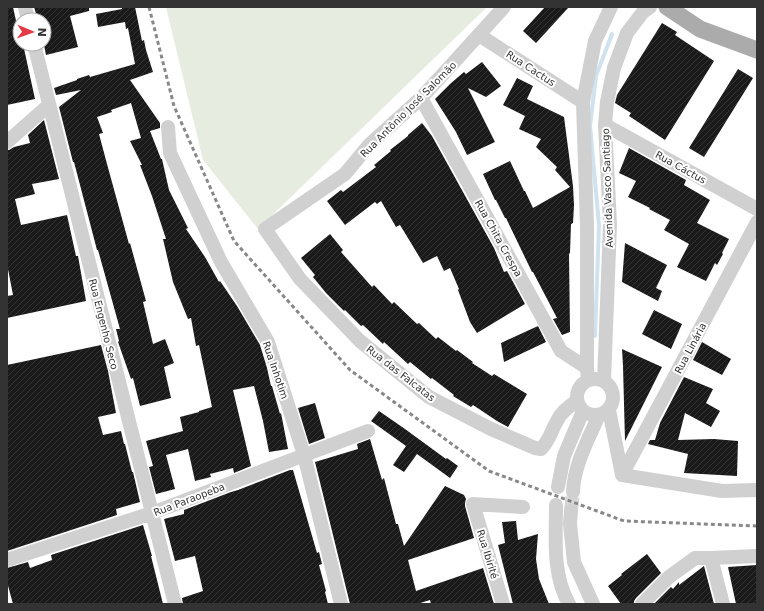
<svg xmlns="http://www.w3.org/2000/svg" width="764" height="611" font-family="'DejaVu Sans',sans-serif">
<defs>
<pattern id="building-hatch" width="6" height="6" patternUnits="userSpaceOnUse"><rect width="6" height="6" fill="#1a1a1a"/><path d="M-1 1l2-2M0 6l6-6M5 7l2-2" fill="none" stroke="#333"/></pattern>
</defs>
<rect width="100%" height="100%" fill="#fff"/>
<path fill="#e6ecdf" d="M166,7H487L258,229L203,160Z"/>
<g fill="none" stroke-linecap="round" stroke-linejoin="round">
<path stroke="#cfe2ee" stroke-width="4" d="M595,336L599,225L590,126L596,76L612,34"/>
</g>
<path fill="url(#building-hatch)" d="M7,7H13L18,30H20V44H23L35,99L7,105Z
M34,7H89V11L70,16L78,47L46,55L44,45V20H38Z
M122,7H135L142,41L144,40L146,50L153,72L130,80L160,123V128L150,131L161,159H162L169,190L188,228L186,229L205,257L219,282L220,281L237,306L260,345L267,368L271,386H272L280,414L281,413L288,449L269,452L263,421L254,386L233,390L251,466L234,473L233,468L210,474L211,477L195,481L188,449L166,455L175,489L156,494L149,467L153,466L146,441L183,431L180,417L199,412V411L212,407L199,345L196,346L191,318L188,319L173,282L163,239H166L152,196L140,165H142L130,141L141,138L131,103L111,110L112,112L97,117L103,133L99,134L107,164L129,244L130,243L146,301L143,302L153,344L165,339L174,363L164,367L171,398L140,406L133,378L131,379L118,342L119,341L116,329H120L98,250H97L74,162H73L59,107L81,90L56,95L54,88L77,80V79L89,75L90,77L135,64L128,28L126,29L125,22L98,27L96,14L122,9Z
M545,7H569L536,43L523,31Z
M662,23L677,32L675,35L714,61L665,140L629,116L631,113L615,103L617,95Z
M482,62L501,86L486,97L468,88L495,142L467,155L456,132L435,99L450,84L464,72L466,74Z
M738,69L753,78L704,157L689,148Z
M517,78L533,86L527,99L564,117L573,186L574,205L573,223L571,224L570,253L569,254L570,332L562,335L553,319L557,318L533,272H532L506,218H505L496,200H495L483,174L510,161L524,191H525L533,208L570,187L555,170L557,167L536,147L541,139L519,129L525,116L503,105Z
M44,120L59,179L32,184L35,194L15,199L21,225L67,215L76,256H78L86,301L7,318V296L13,295L7,264V150H9L14,147L30,143L28,135Z
M422,123L432,136L494,248L504,272L507,271L525,304L477,333L470,322L458,290L459,289L450,268L444,271L437,256L423,263L411,243L400,225L396,227L381,201L377,204L375,202L345,225L327,201L341,190L343,192L376,167L374,165L391,151L390,150L408,136V135Z
M629,148L686,180L684,185L710,200L697,223L729,239L722,253L723,254L717,265L715,263L706,281L677,267L689,244L664,230L670,220L649,209L650,208L628,197L636,181L619,173Z
M330,234L343,250L341,252L372,287L374,285L392,304L394,302L417,324L419,323L436,339L438,337L456,351L457,350L473,362L472,363L492,376L494,374L527,394L508,427L497,421L473,405L471,407L453,396L454,395L432,378L431,379L410,362L408,364L384,342L383,344L363,325L361,326L345,310L344,311L326,293L313,277L315,275L301,258Z
M625,243L667,265L656,288L662,291L658,301L622,282Z
M654,310L682,324L671,349L642,334Z
M538,326L546,342L504,362L501,343Z
M702,342L731,359L722,375L693,360Z
M101,345L108,371L116,413L98,417L103,435L121,431L124,444H125L132,472H133L140,502L116,509L117,515L7,551V365Z
M622,349L662,367L625,441L623,366Z
M684,377L713,389L706,403L720,411L711,427L685,413L678,440L714,439L738,441L737,476L684,473L688,454L648,444L650,440H655L660,423Z
M315,403L325,438L309,444L298,408Z
M379,411L405,429L446,459L447,458L458,466L450,478L417,454L404,472L393,465L406,446L371,421Z
M370,439L382,480L384,478L396,524H398L404,546L445,486L464,495L466,499L465,503V506L474,538L408,560L416,591L483,568L494,604H431L430,600L417,604H350L315,462L358,449L357,444Z
M290,470H293L317,553L319,552L322,564L319,565L326,591L325,592L328,604H183L182,598L203,591L195,556L175,561L164,519L184,514V510L231,492L238,490Z
M516,521L518,540L538,534L536,559L539,579L549,604H513L498,545L505,543L502,522Z
M143,525L152,556H151L163,604H13L7,582V568L28,562L30,568L52,560L51,555Z
M647,554L661,573L636,598L634,601V604H621L608,586L622,575L621,574Z
M757,565V604H736L728,567Z
M704,566L714,604H654L671,587L673,589L679,582V585Z"/>
<g fill="none" stroke-linecap="round" stroke-linejoin="round">
<path stroke="#d6d6d6" stroke-width="14" stroke-dasharray="14 7" stroke-linecap="butt" d="M571,511L573,492"/>
<path stroke="#d0d0d0" stroke-width="14" d="M25,7L28,20
M504,7L445,72L421,98L369,145L345,174L265,229L300,279L360,341L429,397L491,429L535,448L541,449C550,440 551,431 557,421C561,412 569,406 577,401
M479,35L583,102
M34,44L175,604
M421,98L561,351L587,368
M605,125L757,209
M168,127L170,153L221,262L268,342L304,455L341,604
M7,142L49,105
M577 397a18 18 0 1 1 36 0a18 18 0 1 1-36 0Z
M588,380L587,368V227L583,102L595,41L611,7
M604,381L610,224L605,125L607,102L614,68L627,33L643,12L650,7
M609,410L622,475
M622,475L757,222
M622,475L722,491L757,490
M558,487L564,456L583,411
M573,492C574,465 588,440 599,415
M556,505C556,539 552,574 569,604
M571,511L570,524L574,562L593,604
M711,558L723,604
M7,560L152,513L368,431
M503,604L473,504L523,507
M642,604L669,577L695,558H711L757,556"/>
<path stroke="#ababab" stroke-width="17" d="M667,7L700,29L757,50"/>
<path stroke="#888" stroke-width="3" stroke-dasharray="4 3" stroke-linecap="butt" d="M149,7L174,106L234,241L350,370L489,471L624,521L757,526"/>
</g>
<g text-anchor="middle" stroke-width="4" stroke-linejoin="round" paint-order="stroke">
<g font-size="10" fill="#333" stroke="#fff">
<text transform="translate(531 68) rotate(33)" y="4">Rua Cactus</text>
<text transform="translate(408 109) rotate(-45)" y="4">Rua Antônio José Salomão</text>
<text transform="translate(681 167) rotate(29)" y="4">Rua Cáctus</text>
<text transform="translate(607 188) rotate(-92)" y="4">Avenida Vasco Santiago</text>
<text transform="translate(499 238) rotate(61)" y="4">Rua Chita Crespa</text>
<text transform="translate(104 324) rotate(76)" y="4">Rua Engenho Seco</text>
<text transform="translate(690 348) rotate(-62)" y="4">Rua Linária</text>
<text transform="translate(276 370) rotate(71)" y="4">Rua Inhotim</text>
<text transform="translate(401 373) rotate(38)" y="4">Rua das Falcatas</text>
<text transform="translate(189 499) rotate(-21)" y="4">Rua Paraopeba</text>
<text transform="translate(488 554) rotate(73)" y="4">Rua Ibirité</text>
</g>
</g>
<rect width="764" height="611" fill="none" stroke="#333333" stroke-width="16"/>
<g transform="translate(32 32) rotate(92)"><circle r="19" fill="#ffffff" stroke="#adadad"/>
<path d="M0-3L7 15L0 10L-7 15Z" fill="#e63946"/>
<text y="-6" font-size="11" font-weight="bold" text-anchor="middle" fill="#333333">N</text>
</g>
</svg>
